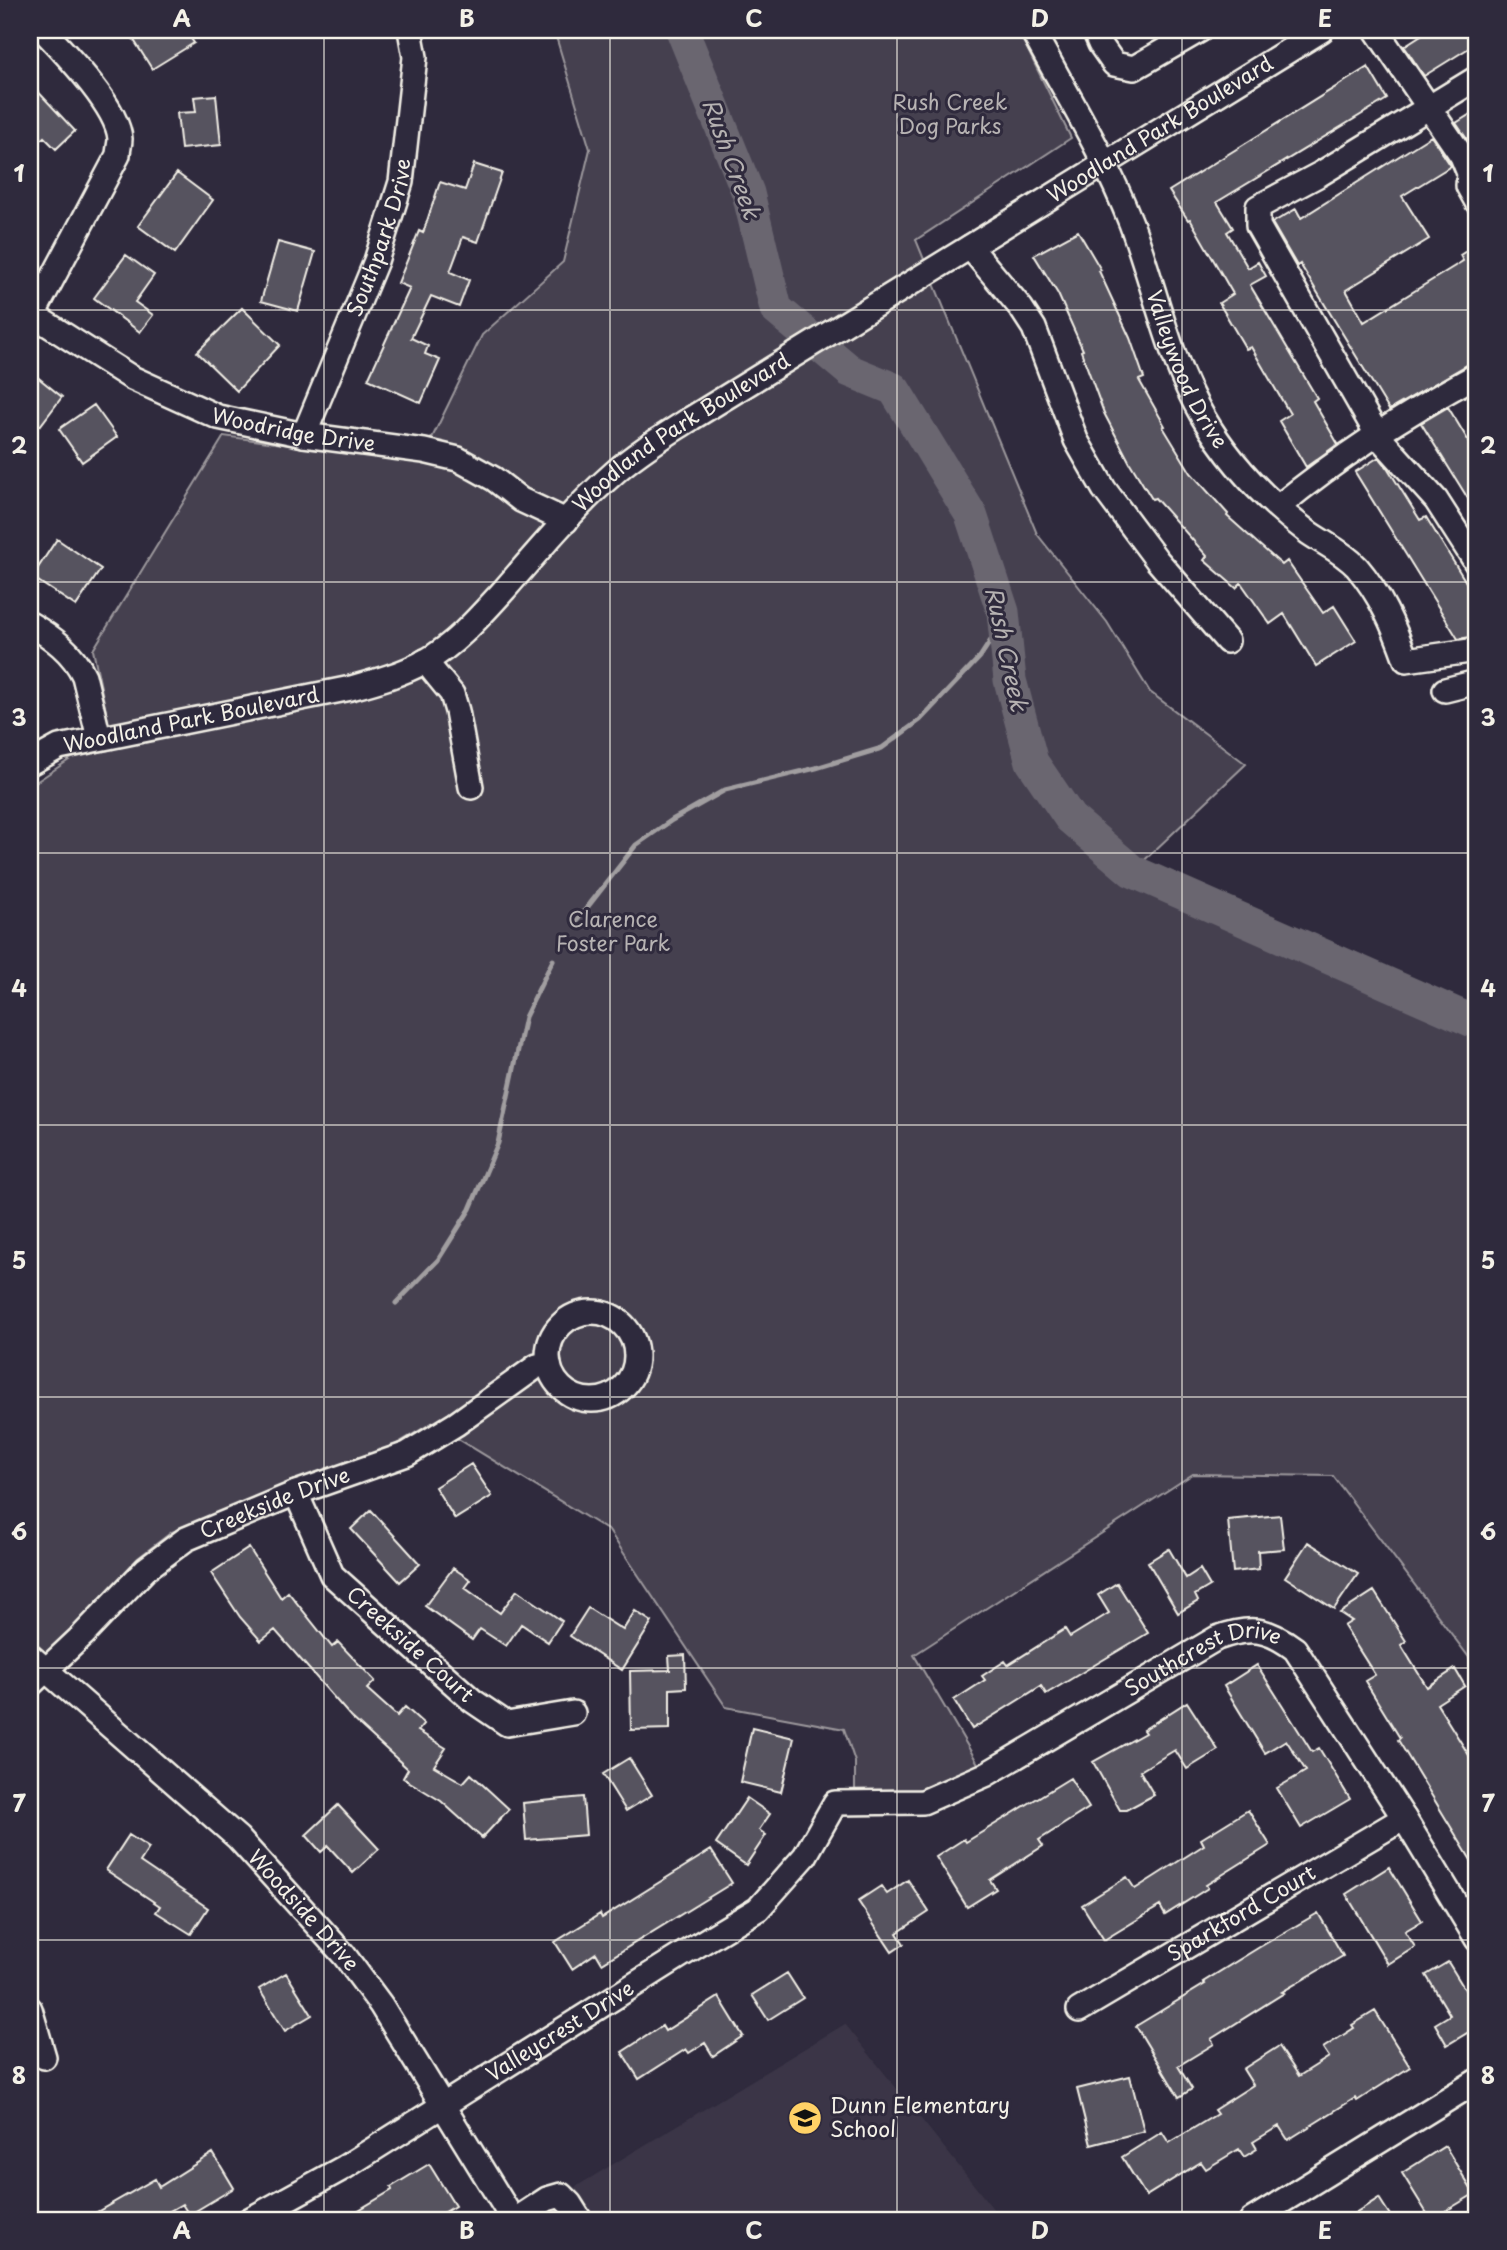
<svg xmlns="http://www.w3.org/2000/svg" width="1507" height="2250" font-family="'Playpen Sans',sans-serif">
<rect width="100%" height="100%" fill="#2f2a3d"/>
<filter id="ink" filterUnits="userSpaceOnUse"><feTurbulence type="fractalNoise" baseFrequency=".0143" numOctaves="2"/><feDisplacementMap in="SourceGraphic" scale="14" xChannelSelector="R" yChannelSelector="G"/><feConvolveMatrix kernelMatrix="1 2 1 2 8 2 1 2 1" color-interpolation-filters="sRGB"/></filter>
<g filter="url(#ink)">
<path fill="#3b3647" d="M845,2024L1002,2220H539L534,2212Z"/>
<path fill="#454050" stroke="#9c989c" stroke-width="2" d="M554,30H1018L1071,138L916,240L1037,534L1107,622L1150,692L1246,764L1133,871L1477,1023V1668L1333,1476L1193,1474L914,1655L980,1767L918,1790L855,1792V1762L844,1729L726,1707L609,1531L432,1423L378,1455L172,1532L138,1558L30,1673V786L72,758L114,749L93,650L224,436L393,459L432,438L482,335L563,262L590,149Z"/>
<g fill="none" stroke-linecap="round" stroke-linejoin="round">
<path stroke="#a19ea0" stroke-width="5" d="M575,923L636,845L672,820L725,790L816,768L882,748L920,720L980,657L1004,620
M396,1303L438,1260L470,1209L498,1143L525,1017L553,960"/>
<path stroke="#6a6670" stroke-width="33" d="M682,30L748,193L776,309L850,371L894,389L971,515L1003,612L1010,680L1032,762L1070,818L1132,871L1477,1023"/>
</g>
<path fill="#56525f" stroke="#f4f1e8" stroke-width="2" d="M144,30H185L194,43L152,69L132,37Z
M1429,30H1477V43L1424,76L1404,46Z
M1368,67L1387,99L1217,202L1233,228L1227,232L1248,268L1258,262L1266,276L1250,285L1317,398L1313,401L1338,444L1306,467L1279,421L1290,414L1251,347L1246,349L1219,303L1233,294L1190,219L1188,220L1169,191Z
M30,83L75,131L56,149L44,137L30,150Z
M216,95L221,145L181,149L177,113L196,112L194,97Z
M1477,110V149L1475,151L1456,123Z
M1431,136L1451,166L1402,196L1429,239L1346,290L1364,322L1463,261L1460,255L1477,244V359L1389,410L1300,264L1297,266L1272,223L1296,209L1301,218Z
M474,164L502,173L478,242L463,237L450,272L469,280L459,307L431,296L411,338L428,346L425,354L440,360L421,403L368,379L410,288L398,283L419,231L423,233L440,182L465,190Z
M177,173L213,200L175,253L138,226Z
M1078,231L1101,270L1099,271L1130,338L1144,378L1139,380L1165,426L1163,427L1191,473L1228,514L1227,516L1282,565L1287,561L1323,613L1334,606L1356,641L1316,666L1284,614L1270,624L1241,583L1236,588L1204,560L1207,556L1155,498L1152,499L1130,463L1104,413L1081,351L1083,350L1058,294L1034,255Z
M278,242L315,252L298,311L261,301Z
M126,255L154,275L135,302L153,315L140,332L94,298Z
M242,308L280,345L237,391L197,352Z
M30,371L62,397L40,426L30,418Z
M94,405L117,437L82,462L59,429Z
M1448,407L1477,455V513L1421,423Z
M1379,457L1387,467L1420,520L1426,517L1477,600V636L1458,639L1355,472Z
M57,539L101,569L76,606L32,577Z
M471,1464L492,1496L455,1519L435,1487Z
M371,1510L420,1564L400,1582L351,1529Z
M1280,1515L1284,1549L1258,1551L1259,1569L1233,1572L1228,1520Z
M1308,1542L1358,1574L1334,1609L1285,1577Z
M249,1548L281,1598L288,1592L332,1647L338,1642L375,1681L367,1689L397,1716L405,1707L424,1724L418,1731L446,1748L434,1766L463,1783L471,1774L509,1809L482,1838L441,1801L403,1778L408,1769L351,1717L275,1630L261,1641L240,1617L211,1573Z
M1169,1549L1186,1578L1200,1569L1210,1586L1195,1595L1198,1601L1178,1613L1148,1562Z
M453,1568L471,1580L465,1588L500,1613L517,1590L562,1621L548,1642L521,1624L506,1646L480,1629L472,1640L425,1606Z
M1117,1583L1148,1633L1046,1694L1041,1686L972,1729L954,1700L985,1680L982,1676L1005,1661L1008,1665L1065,1629L1070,1637L1109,1613L1098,1595Z
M1374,1591L1406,1641L1401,1645L1427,1687L1455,1669L1465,1686L1437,1704L1477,1768V1870L1398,1740L1400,1738L1365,1681L1375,1675L1344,1626L1352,1621L1340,1613Z
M588,1608L623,1630L635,1611L652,1622L622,1670L570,1636Z
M685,1655L686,1688L670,1689V1729L631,1730L630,1671L670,1670L669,1656Z
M1257,1665L1312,1752L1319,1748L1350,1799L1301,1828L1277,1788L1306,1771L1286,1740L1265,1753L1224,1686Z
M1187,1702L1218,1750L1187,1769L1175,1750L1140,1771L1154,1795L1126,1810H1120L1093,1762L1145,1733L1143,1730Z
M752,1728L794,1738L781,1792L740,1782Z
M629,1758L652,1795L626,1811L603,1774Z
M1070,1778L1089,1808L1039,1840L1043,1846L990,1880L996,1889L967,1907L936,1857L964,1839L966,1842Z
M583,1797L586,1835L526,1840L523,1803Z
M747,1798L770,1814L759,1830L766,1835L746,1865L716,1844Z
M338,1805L379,1849L353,1873L328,1846L321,1852L306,1835Z
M1248,1810L1270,1845L1206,1885L1208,1888L1165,1915L1160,1906L1104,1940L1082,1905L1127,1877L1135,1889L1204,1845L1201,1839Z
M129,1835L149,1848L140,1862L208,1908L191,1934L156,1912L160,1906L106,1870Z
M711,1850L732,1883L602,1963L596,1953L572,1969L555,1942L600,1914L602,1918Z
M1389,1867L1422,1921L1405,1931L1415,1947L1388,1964L1346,1894Z
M908,1880L929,1912L897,1933L904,1944L892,1952L858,1901L881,1886L887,1894Z
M1318,1913L1343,1956L1282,1992L1284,1993L1211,2039L1214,2044L1178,2066L1192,2089L1179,2097L1136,2026L1205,1984L1203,1982L1258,1948Z
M1448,1962L1477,2009V2027L1447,2045L1435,2024L1450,2015L1426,1975Z
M286,1973L312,2015L285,2031L259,1989Z
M787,1973L803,1998L768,2020L752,1995Z
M719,1997L743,2036L713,2056L705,2043L689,2053L686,2049L639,2079L622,2052L662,2026L665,2031Z
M1375,2011L1410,2067L1357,2101L1355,2098L1288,2140L1279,2126L1253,2142L1257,2149L1244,2157L1239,2149L1206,2169L1201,2162L1146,2196L1122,2157L1162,2132L1169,2143L1217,2114L1214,2110L1253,2085L1243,2069L1279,2046L1299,2076L1329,2057L1323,2048L1354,2028L1352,2025Z
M1130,2076L1144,2131L1091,2145L1077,2089Z
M1445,2146L1474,2194L1431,2220L1402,2173Z
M213,2153L234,2188L189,2215L182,2204L154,2220H83L155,2179L159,2187Z
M429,2164L455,2206L432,2220H342L392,2190L391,2187Z
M1379,2198L1393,2220H1344Z"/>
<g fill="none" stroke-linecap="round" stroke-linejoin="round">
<g stroke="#f4f1e8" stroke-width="28">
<g id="minor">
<path id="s1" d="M1032,30C1066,93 1105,156 1131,223C1155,287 1168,358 1203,417C1230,463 1266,501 1309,533C1325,544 1343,552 1357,567C1380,594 1394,626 1406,660L1477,650"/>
<path d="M1094,30L1100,44L1114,64L1134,68L1200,30"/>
<path d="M1376,30L1462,156L1469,173L1468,186L1477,202"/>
<path d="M1477,78L1320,174L1258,207V226L1378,436L1436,500L1477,564"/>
<path d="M970,247L1021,308L1034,328L1076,440L1104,489L1157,560L1227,641"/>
<path id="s2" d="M30,313L132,378L218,417L304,435L424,451L458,459L494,479L521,500L566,521"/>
<path d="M33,315L118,155C118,150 120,144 120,139C118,107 65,53 43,30"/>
<path id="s3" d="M304,435L376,261L401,182L415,57L410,30"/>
<path d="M1278,507C1340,456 1407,413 1477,375"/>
<path d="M30,624C52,637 73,652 84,676L99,738"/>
<path d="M425,661L452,694L457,711L471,787"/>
<path d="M1445,690L1477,682"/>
<path id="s4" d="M30,763L59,747L351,688C377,681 402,674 426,661C457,643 480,616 504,590C539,550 574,508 614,473C637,452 666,435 692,418L1322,30"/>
<circle cx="592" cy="1356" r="44"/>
<path id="s5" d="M296,1493L332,1575L473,1701L507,1724L573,1713"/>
<path id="s6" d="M30,1656L238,1838L344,1955L381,2005L513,2220"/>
<path id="s7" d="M30,1685L83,1635L146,1569L186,1539L296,1493L407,1454L456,1424L537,1366L549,1365"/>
<path d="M30,2009L44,2057"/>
<path id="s8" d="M1079,2010L1404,1818"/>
<path id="s9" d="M249,2220L345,2167L680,1956L758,1909L805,1856L835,1803L923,1802L985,1775L1217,1638C1250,1626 1267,1628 1295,1649L1404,1818L1477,1939"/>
<path d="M515,2220L547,2199L561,2195L570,2204L580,2220"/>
<path d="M1252,2220L1477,2081"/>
</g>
</g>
<use href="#minor" stroke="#2f2a3d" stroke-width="23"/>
</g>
</g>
<path fill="none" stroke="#f4f1e8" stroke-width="2" stroke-opacity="0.55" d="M324,30V2220M610,30V2220M897,30V2220M1182,30V2220M30,310H1477M30,582H1477M30,853H1477M30,1125H1477M30,1397H1477M30,1668H1477M30,1940H1477"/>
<defs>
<g id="school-disc" transform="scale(1.75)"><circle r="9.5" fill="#ffd166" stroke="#2f2a3d"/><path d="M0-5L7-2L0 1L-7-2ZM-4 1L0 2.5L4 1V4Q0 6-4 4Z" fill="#111"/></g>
</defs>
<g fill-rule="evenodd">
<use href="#school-disc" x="805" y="2118"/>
</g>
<g text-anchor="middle" stroke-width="6" stroke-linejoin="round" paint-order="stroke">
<g font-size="21" fill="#b7b3b3" stroke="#2f2a3d">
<text x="950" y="110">Rush Creek<tspan x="950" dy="24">Dog Parks</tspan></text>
<text x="613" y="927">Clarence<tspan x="613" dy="24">Foster Park</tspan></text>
</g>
<g font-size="21" fill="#f4f1e8" stroke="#2f2a3d">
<text dy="7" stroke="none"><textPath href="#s4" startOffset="1323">Woodland Park Boulevard</textPath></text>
<text dy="7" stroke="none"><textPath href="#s3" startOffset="212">Southpark Drive</textPath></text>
<text dy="7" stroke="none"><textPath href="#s1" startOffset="374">Valleywood Drive</textPath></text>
<text dy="7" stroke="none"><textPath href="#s2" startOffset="292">Woodridge Drive</textPath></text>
<text dy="7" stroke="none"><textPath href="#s4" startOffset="756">Woodland Park Boulevard</textPath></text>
<text dy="7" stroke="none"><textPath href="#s4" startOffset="168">Woodland Park Boulevard</textPath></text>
<text dy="7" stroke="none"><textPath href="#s7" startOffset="310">Creekside Drive</textPath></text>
<text dy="7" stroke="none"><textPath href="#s5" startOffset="194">Creekside Court</textPath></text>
<text dy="7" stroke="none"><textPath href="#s9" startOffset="1134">Southcrest Drive</textPath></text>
<text dy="7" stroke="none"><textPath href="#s6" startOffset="374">Woodside Drive</textPath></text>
<text dy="7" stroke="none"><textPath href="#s8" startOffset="189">Sparkford Court</textPath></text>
<text dy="7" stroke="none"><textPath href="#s9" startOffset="364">Valleycrest Drive</textPath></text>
</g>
<g font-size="21" fill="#f4f1e8" stroke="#2f2a3d" text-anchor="start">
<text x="830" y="2113">Dunn Elementary<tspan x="830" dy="24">School</tspan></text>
</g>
<g font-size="23" font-style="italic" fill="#b6b2b2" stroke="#2f2a3d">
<text transform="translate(731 159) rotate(70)" y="8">Rush Creek</text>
<text transform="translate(1006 649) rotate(78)" y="8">Rush Creek</text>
</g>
</g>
<rect width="1507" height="2250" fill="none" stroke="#2f2a3d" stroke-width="77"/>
<rect x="38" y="38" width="1430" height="2174" fill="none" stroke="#f4f1e8" stroke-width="2.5"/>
<g font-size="23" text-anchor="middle" font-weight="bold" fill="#f4f1e8">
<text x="182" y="27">A</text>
<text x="467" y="27">B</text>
<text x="754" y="27">C</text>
<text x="1040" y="27">D</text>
<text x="1325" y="27">E</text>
<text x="19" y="182">1</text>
<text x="1488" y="182">1</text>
<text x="19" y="454">2</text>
<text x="1488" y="454">2</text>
<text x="19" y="726">3</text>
<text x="1488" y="726">3</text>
<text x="19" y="997">4</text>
<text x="1488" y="997">4</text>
<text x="19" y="1269">5</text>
<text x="1488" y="1269">5</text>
<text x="19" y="1540">6</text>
<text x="1488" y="1540">6</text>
<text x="19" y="1812">7</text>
<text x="1488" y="1812">7</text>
<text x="19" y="2084">8</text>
<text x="1488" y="2084">8</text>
<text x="182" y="2239">A</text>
<text x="467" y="2239">B</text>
<text x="754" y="2239">C</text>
<text x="1040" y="2239">D</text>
<text x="1325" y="2239">E</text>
</g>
</svg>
